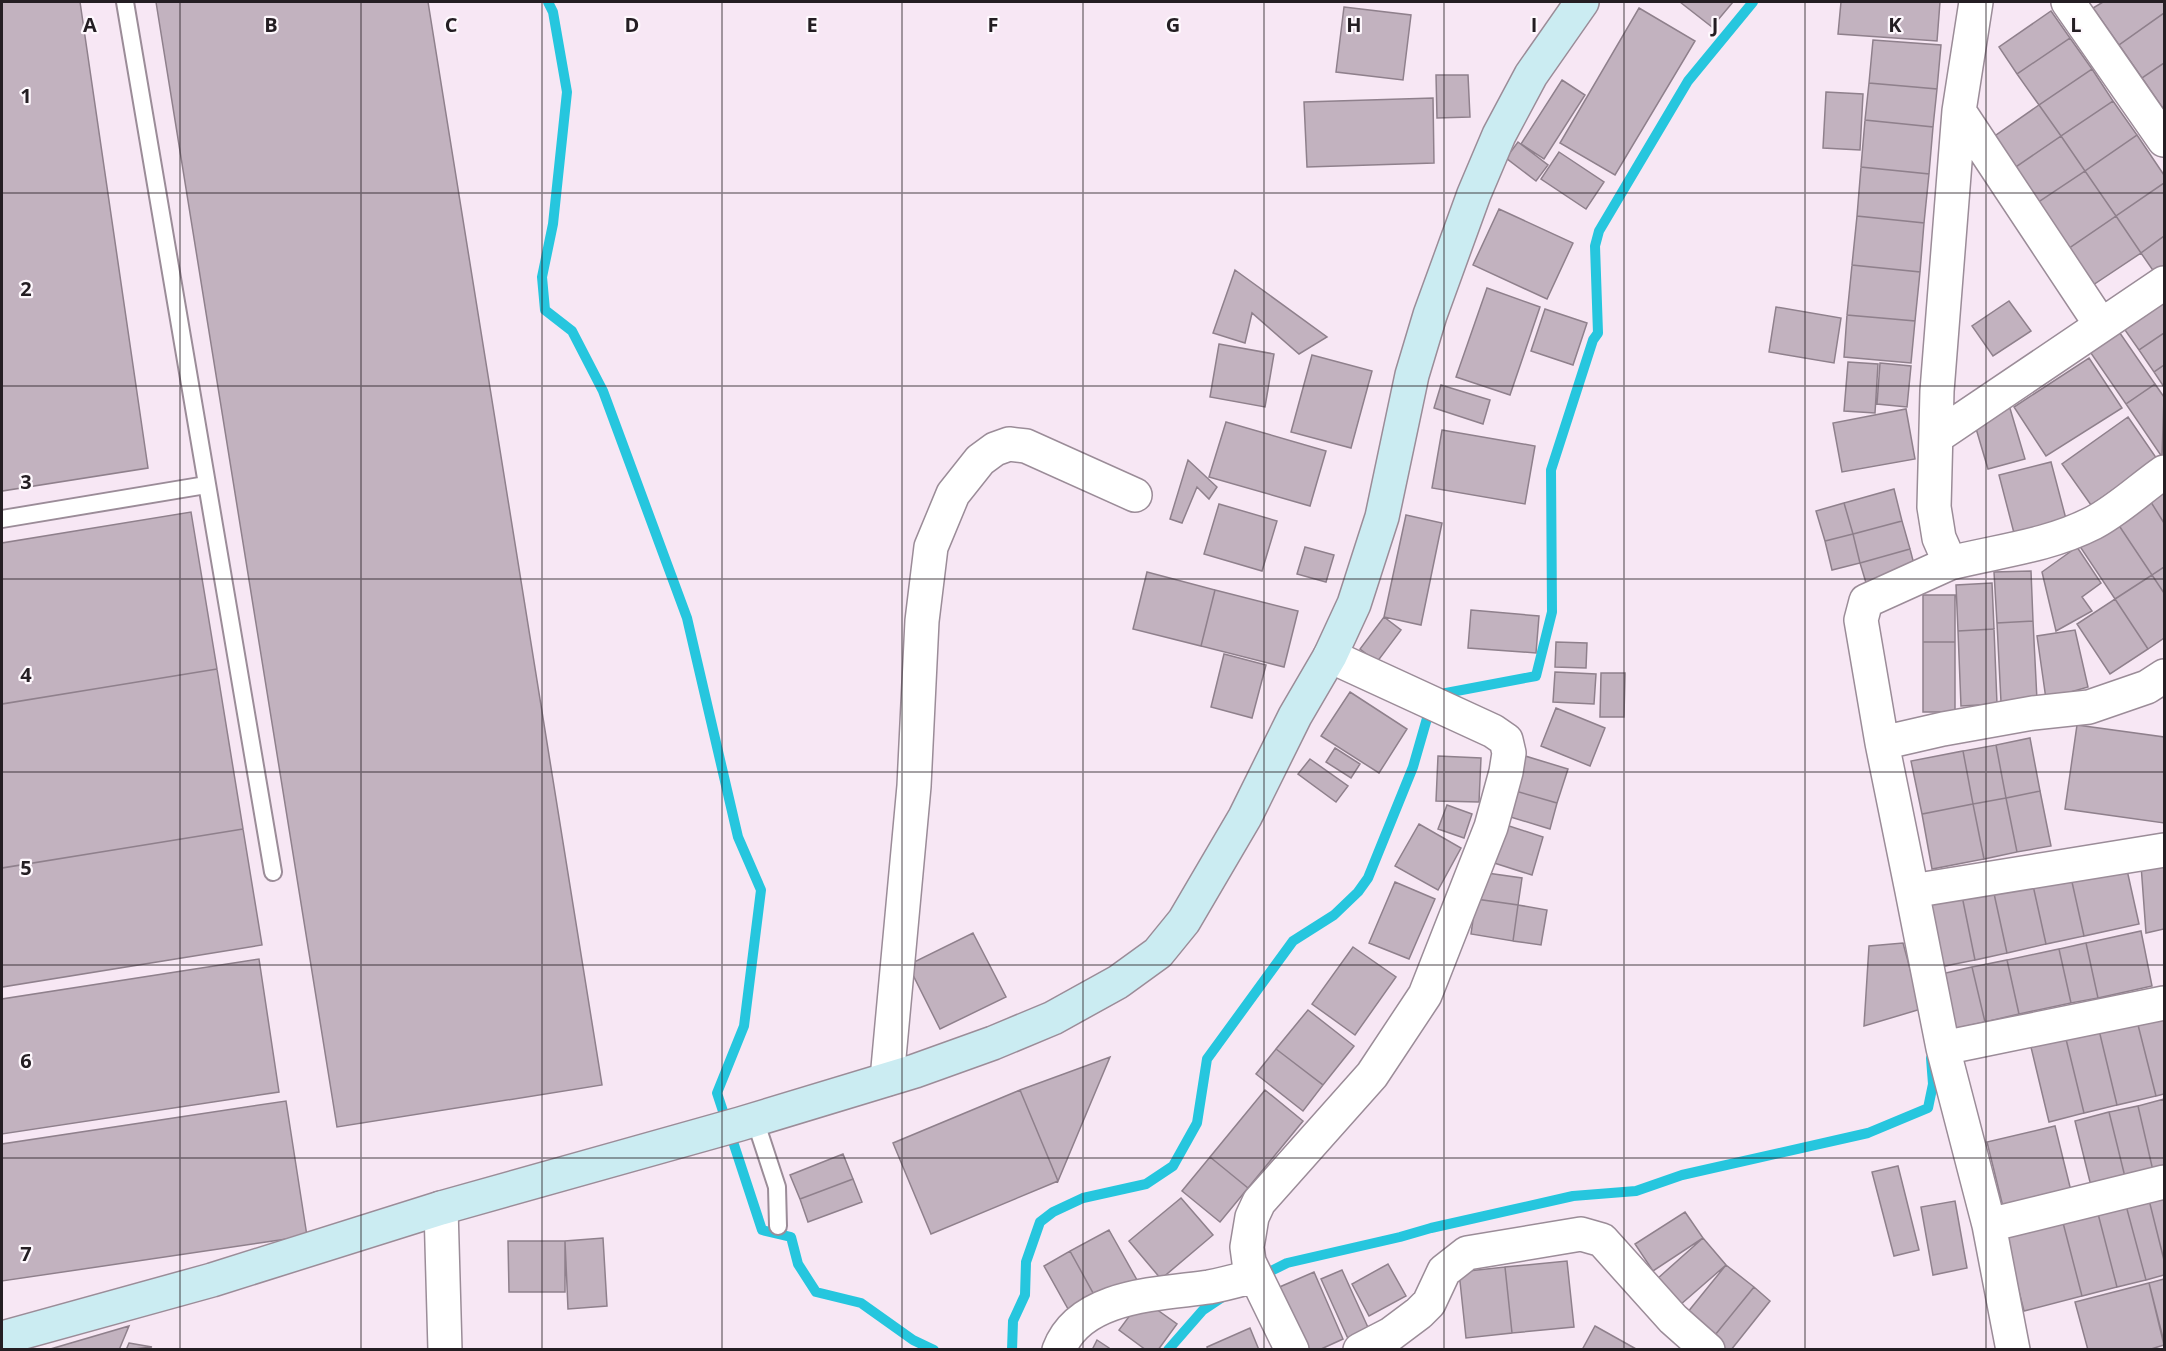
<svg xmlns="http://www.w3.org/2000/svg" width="2166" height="1351" font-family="'Open Sans',sans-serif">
<rect width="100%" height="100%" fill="#f7e7f4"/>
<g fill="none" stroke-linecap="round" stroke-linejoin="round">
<path stroke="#26c6de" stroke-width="10" d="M548,2L553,12L567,92L553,224L542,277L545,310L572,331L603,391L687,618L738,837L761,890L744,1026L717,1093L762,1230L791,1237L798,1264L816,1292L861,1303L913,1340L934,1350
M1261,1276L1287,1263L1400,1237L1431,1228L1573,1196L1636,1191L1682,1175L1868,1133L1928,1108L1933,1084L1931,1058
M1012,1350L1013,1321L1025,1295L1026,1262L1040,1222L1053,1212L1083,1198L1146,1184L1173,1166L1197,1123L1207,1059L1293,941L1334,915L1358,892L1368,878L1413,767L1430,708L1446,693L1536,676L1552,612L1551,470L1593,340L1598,333L1595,246L1599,231L1688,81L1753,2
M1168,1350L1203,1310L1224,1296"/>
</g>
<path fill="#c2b2bf" stroke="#8f808c" stroke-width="1.5" d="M2,2H80L148,468L2,491Z
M156,2H428L602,1085L337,1127Z
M1680,2H1733L1712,27Z
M1841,2H1940L1937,41L1838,34Z
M2103,2H2164V13L2119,45L2093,8Z
M1344,7L1411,15L1403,80L1336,72Z
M1639,8L1695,41L1615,175L1560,143Z
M2051,11L2070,38L2017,74L1999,47Z
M2164,13V63L2142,78L2119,45Z
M2070,38L2092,69L2039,105L2017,74Z
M1873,40L1941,45L1937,89L1869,83Z
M2164,63V110L2142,78Z
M2092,69L2113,101L2061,136L2039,105Z
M1436,75H1468L1470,117L1437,118Z
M1562,80L1585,95L1544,159L1521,144Z
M1869,83L1937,89L1933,127L1865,120Z
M1826,92L1863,94L1860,150L1823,148Z
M1433,98L1434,163L1307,167L1304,102Z
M2113,101L2137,135L2085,171L2061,136Z
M2039,105L2061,136L2010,171L1989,140Z
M1865,120L1933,127L1929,174L1861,167Z
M2137,135L2164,175V183L2116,216L2085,171Z
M2061,136L2085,171L2034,205L2010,171Z
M1518,142L1548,165L1536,181L1506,158Z
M1559,152L1604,182L1586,209L1541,179Z
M1861,167L1929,174L1924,223L1857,216Z
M2085,171L2116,216L2065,251L2034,205Z
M2164,183V236L2141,253L2116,216Z
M1499,209L1573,243L1547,299L1473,265Z
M1857,216L1924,223L1920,272L1852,265Z
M2116,216L2141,253L2090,287L2065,251Z
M2164,236V280L2161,282L2141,253Z
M1852,265L1920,272L1915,321L1847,315Z
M1235,270L1327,337L1299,354L1252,313L1245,343L1213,333Z
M1487,288L1540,307L1510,395L1456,377Z
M2164,288V333L2139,350L2118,320Z
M2009,301L2031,331L1993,356L1972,326Z
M1776,307L1841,318L1834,363L1769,352Z
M1545,309L1587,323L1573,365L1531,351Z
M1847,315L1915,321L1911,363L1844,357Z
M2113,323L2155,384L2126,404L2084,343Z
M2164,333V365L2154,372L2139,350Z
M1219,344L1274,354L1265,407L1210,397Z
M1312,355L1372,371L1351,448L1291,432Z
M2089,358L2122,408L2046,456L2014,407Z
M1848,362L1878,364L1875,413L1844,411Z
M1880,363L1911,366L1907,407L1877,404Z
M2164,365V387L2154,372Z
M2155,384L2164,397L2162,457L2126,404Z
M1441,385L1490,400L1483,424L1434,408Z
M2009,405L2025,459L1988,469L1972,415Z
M1906,409L1915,459L1842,472L1833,423Z
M2128,417L2157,459L2091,505L2062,464Z
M1226,422L1326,451L1310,506L1209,477Z
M1442,430L1535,446L1525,504L1432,488Z
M1188,460L1217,487L1209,499L1197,487L1182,523L1170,519Z
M2051,462L2066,519L2014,533L1999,475Z
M1894,489L1902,521L1853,534L1844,503Z
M2164,489V523L2149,499Z
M2149,499L2164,523V567L2152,575L2116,521Z
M1844,503L1853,534L1825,541L1816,511Z
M1219,504L1277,521L1262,571L1204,554Z
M191,512L217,669L2,704V543Z
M1406,515L1442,523L1421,625L1384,617Z
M1902,521L1910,549L1860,563L1853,534Z
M2116,521L2152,575L2115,599L2079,545Z
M1853,534L1860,563L1832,570L1825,541Z
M1305,547L1334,555L1326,582L1297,574Z
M2077,547L2101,583L2082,597L2092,611L2056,631L2042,572Z
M1910,549L1916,572L1867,586L1860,563Z
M2164,567V593L2152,575Z
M2031,571L2033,621L1997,623L1994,572Z
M1147,572L1215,590L1201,646L1133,629Z
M2152,575L2164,593V638L2148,649L2115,599Z
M1992,583L1994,629L1958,631L1956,585Z
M1215,590L1298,611L1284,667L1201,646Z
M1923,595H1955V642H1923Z
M2115,599L2148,649L2110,674L2077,624Z
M1471,610L1539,616L1536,653L1468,648Z
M1384,617L1401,630L1377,662L1360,649Z
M2033,621L2037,700L2001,702L1997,623Z
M1994,629L1997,704L1961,706L1958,631Z
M2075,630L2088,687L2046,699L2037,636Z
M1556,642L1587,643L1586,668L1555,667Z
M1923,642H1955V712H1923Z
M1224,654L1266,665L1252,718L1211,707Z
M217,669L243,829L2,868V704Z
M1555,672L1596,674L1594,704L1553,702Z
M1601,673H1625L1624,717H1600Z
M1350,692L1407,729L1379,773L1321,736Z
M1556,708L1605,728L1590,766L1541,746Z
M2077,725L2164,737V823L2065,809Z
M2030,738L2040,791L2006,798L1996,745Z
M1996,745L2006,798L1973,804L1963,751Z
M1335,748L1360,764L1351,778L1326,762Z
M1963,751L1973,804L1922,814L1911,761Z
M1522,755L1568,769L1557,803L1512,790Z
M1438,756L1481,758L1479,802L1436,801Z
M1310,759L1348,786L1336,802L1298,774Z
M1512,790L1557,803L1550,829L1504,815Z
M2040,791L2051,846L2017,852L2006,798Z
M2006,798L2017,852L1984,859L1973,804Z
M1973,804L1984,859L1932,869L1922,814Z
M1447,805L1472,814L1464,838L1438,829Z
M1419,824L1461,848L1438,890L1395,866Z
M1503,824L1543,837L1532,875L1491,862Z
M243,829L262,945L2,987V868Z
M2125,861L2139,924L2084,936L2070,873Z
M2164,864V929L2146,933L2141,865Z
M1480,872L1522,878L1518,905L1476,899Z
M2070,873L2084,936L2046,944L2032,881Z
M2032,881L2046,944L2007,953L1993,889Z
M1395,882L1435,899L1409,959L1369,943Z
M1993,889L2007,953L1975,960L1962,896Z
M1962,896L1975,960L1935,968L1921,905Z
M1476,899L1518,905L1513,941L1471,934Z
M1518,905L1547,910L1541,945L1513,941Z
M2141,931L2152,986L2098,998L2086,943Z
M973,933L1006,997L940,1029L908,965Z
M1903,943L1921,1009L1864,1026L1869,946Z
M2086,943L2098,998L2071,1003L2059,949Z
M1353,947L1396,977L1355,1035L1312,1004Z
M2059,949L2071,1003L2019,1014L2007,960Z
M259,959L279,1092L2,1134V999Z
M2007,960L2019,1014L1985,1022L1972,967Z
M1972,967L1985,1022L1948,1030L1937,975Z
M1308,1010L1354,1046L1323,1085L1276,1049Z
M2164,1011V1094L2156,1096L2136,1017Z
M2136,1017L2156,1096L2117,1105L2098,1026Z
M2098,1026L2117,1105L2084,1113L2065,1035Z
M2065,1035L2084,1113L2049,1122L2030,1043Z
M1276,1049L1323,1085L1303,1111L1256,1074Z
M1110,1057L1058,1181L1020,1090Z
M1020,1090L1058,1181L931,1234L893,1143Z
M1265,1090L1303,1121L1248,1188L1210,1157Z
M2164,1099V1173L2154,1175L2138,1106Z
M286,1101L307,1236L2,1281V1144Z
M2138,1106L2154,1175L2126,1181L2109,1112Z
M2109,1112L2126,1181L2092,1190L2075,1121Z
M2055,1126L2072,1195L2004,1211L1987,1142Z
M843,1154L853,1179L800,1199L790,1175Z
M1210,1157L1248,1188L1220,1222L1182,1191Z
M1898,1166L1919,1250L1894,1256L1872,1172Z
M853,1179L862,1202L808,1222L800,1199Z
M2164,1188V1260L2147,1192Z
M2147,1192L2164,1260V1275L2146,1280L2124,1198Z
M1181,1198L1213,1235L1161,1279L1129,1241Z
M2124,1198L2146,1280L2117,1287L2096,1206Z
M1955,1201L1967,1268L1933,1275L1921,1207Z
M2096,1206L2117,1287L2082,1296L2061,1215Z
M1685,1212L1703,1238L1653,1271L1635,1244Z
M2061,1215L2082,1296L2024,1311L2003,1229Z
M1109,1230L1137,1280L1098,1302L1070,1251Z
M603,1238L607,1306L568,1309L565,1241Z
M1703,1238L1726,1265L1680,1305L1657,1279Z
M508,1241H565V1292H509Z
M1070,1251L1098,1302L1072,1316L1044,1266Z
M1567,1261L1574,1327L1512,1333L1505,1267Z
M1388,1264L1406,1296L1369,1316L1352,1284Z
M1726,1265L1754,1287L1711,1340L1683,1318Z
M1505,1267L1512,1333L1466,1338L1459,1272Z
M1342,1270L1371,1334L1350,1343L1321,1279Z
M1314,1272L1343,1339L1319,1350H1302L1275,1289Z
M2164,1279V1342L2149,1283Z
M2149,1283L2164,1345L2148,1350H2088L2075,1302Z
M1754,1287L1770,1301L1731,1350H1722L1711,1340Z
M1142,1299L1177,1324L1158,1350H1146L1119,1330Z
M129,1326L119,1350H47Z
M1595,1326L1638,1350H1582Z
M1250,1328L1259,1350H1208L1207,1347Z
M1097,1340L1112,1350H1092Z
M129,1343L152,1347L126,1350Z"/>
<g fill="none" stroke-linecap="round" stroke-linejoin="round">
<g stroke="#9b8c98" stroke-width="20">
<path id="lane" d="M125,2L273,872
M2,519L206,485
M755,1120L777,1187L778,1226"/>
</g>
<g stroke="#9b8c98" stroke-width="36">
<path id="street" d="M1976,2L1959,111L1937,391L1934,507L1939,538L1950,563C1998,551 2048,546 2093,523C2118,510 2141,488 2164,472
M2068,2L2164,140
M1959,111L2101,325
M1936,437L2164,283
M1882,743L1861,620L1866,601L1950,563
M1912,891L1882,743L1943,729L2033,713L2089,707L2147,687L2164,676
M1943,1048L1912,891L2164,850
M887,1079L914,786L922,621L931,547L953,494L980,460L995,449L1009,444L1026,446L1135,495
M441,1208L445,1350
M1989,1225L2164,1182
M1059,1350C1080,1294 1161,1294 1209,1287C1225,1284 1239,1280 1254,1276
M1292,1350L1249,1262L1247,1247L1252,1217L1259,1202L1372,1075L1425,995L1491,827L1506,772L1509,753L1506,740L1493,731L1330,656
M1360,1350L1391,1334L1419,1313L1429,1303L1444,1271L1467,1253L1581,1234L1602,1240L1673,1319L1708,1350
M2013,1350L1989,1225L1943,1048L2164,1003"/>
</g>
<g stroke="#9b8c98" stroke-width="36">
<path id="secondary" d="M2,1338L212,1280L441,1208L740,1124L915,1071L993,1043L1053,1018L1118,982L1158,953L1184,921L1245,817L1295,716L1330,656L1354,604L1382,517L1412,375L1430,315L1474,194L1499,135L1531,75L1582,2"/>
</g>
<use href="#lane" stroke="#fff" stroke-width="16"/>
<use href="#street" stroke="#fff" stroke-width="33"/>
<use href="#secondary" stroke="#cbecf2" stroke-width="33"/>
</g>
<path fill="none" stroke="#241e23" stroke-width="1.5" stroke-opacity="0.55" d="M180,2V1350M361,2V1350M542,2V1350M722,2V1350M902,2V1350M1083,2V1350M1264,2V1350M1444,2V1350M1624,2V1350M1805,2V1350M1986,2V1350M2,193H2164M2,386H2164M2,579H2164M2,772H2164M2,965H2164M2,1158H2164"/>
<g font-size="20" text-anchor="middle" font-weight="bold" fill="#241e23" stroke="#fef8fd" stroke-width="4.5" stroke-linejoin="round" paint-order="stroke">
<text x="90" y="32">A</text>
<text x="271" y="32">B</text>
<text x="451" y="32">C</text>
<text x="632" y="32">D</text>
<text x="812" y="32">E</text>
<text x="993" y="32">F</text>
<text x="1173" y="32">G</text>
<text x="1354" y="32">H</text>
<text x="1534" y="32">I</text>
<text x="1715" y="32">J</text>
<text x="1895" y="32">K</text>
<text x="2076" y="32">L</text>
<text x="26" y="103">1</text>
<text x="26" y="296">2</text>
<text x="26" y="489">3</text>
<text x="26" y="682">4</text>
<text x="26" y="875">5</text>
<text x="26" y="1068">6</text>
<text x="26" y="1261">7</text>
</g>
<rect width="2166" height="1351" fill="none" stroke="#241e23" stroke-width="6"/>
</svg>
